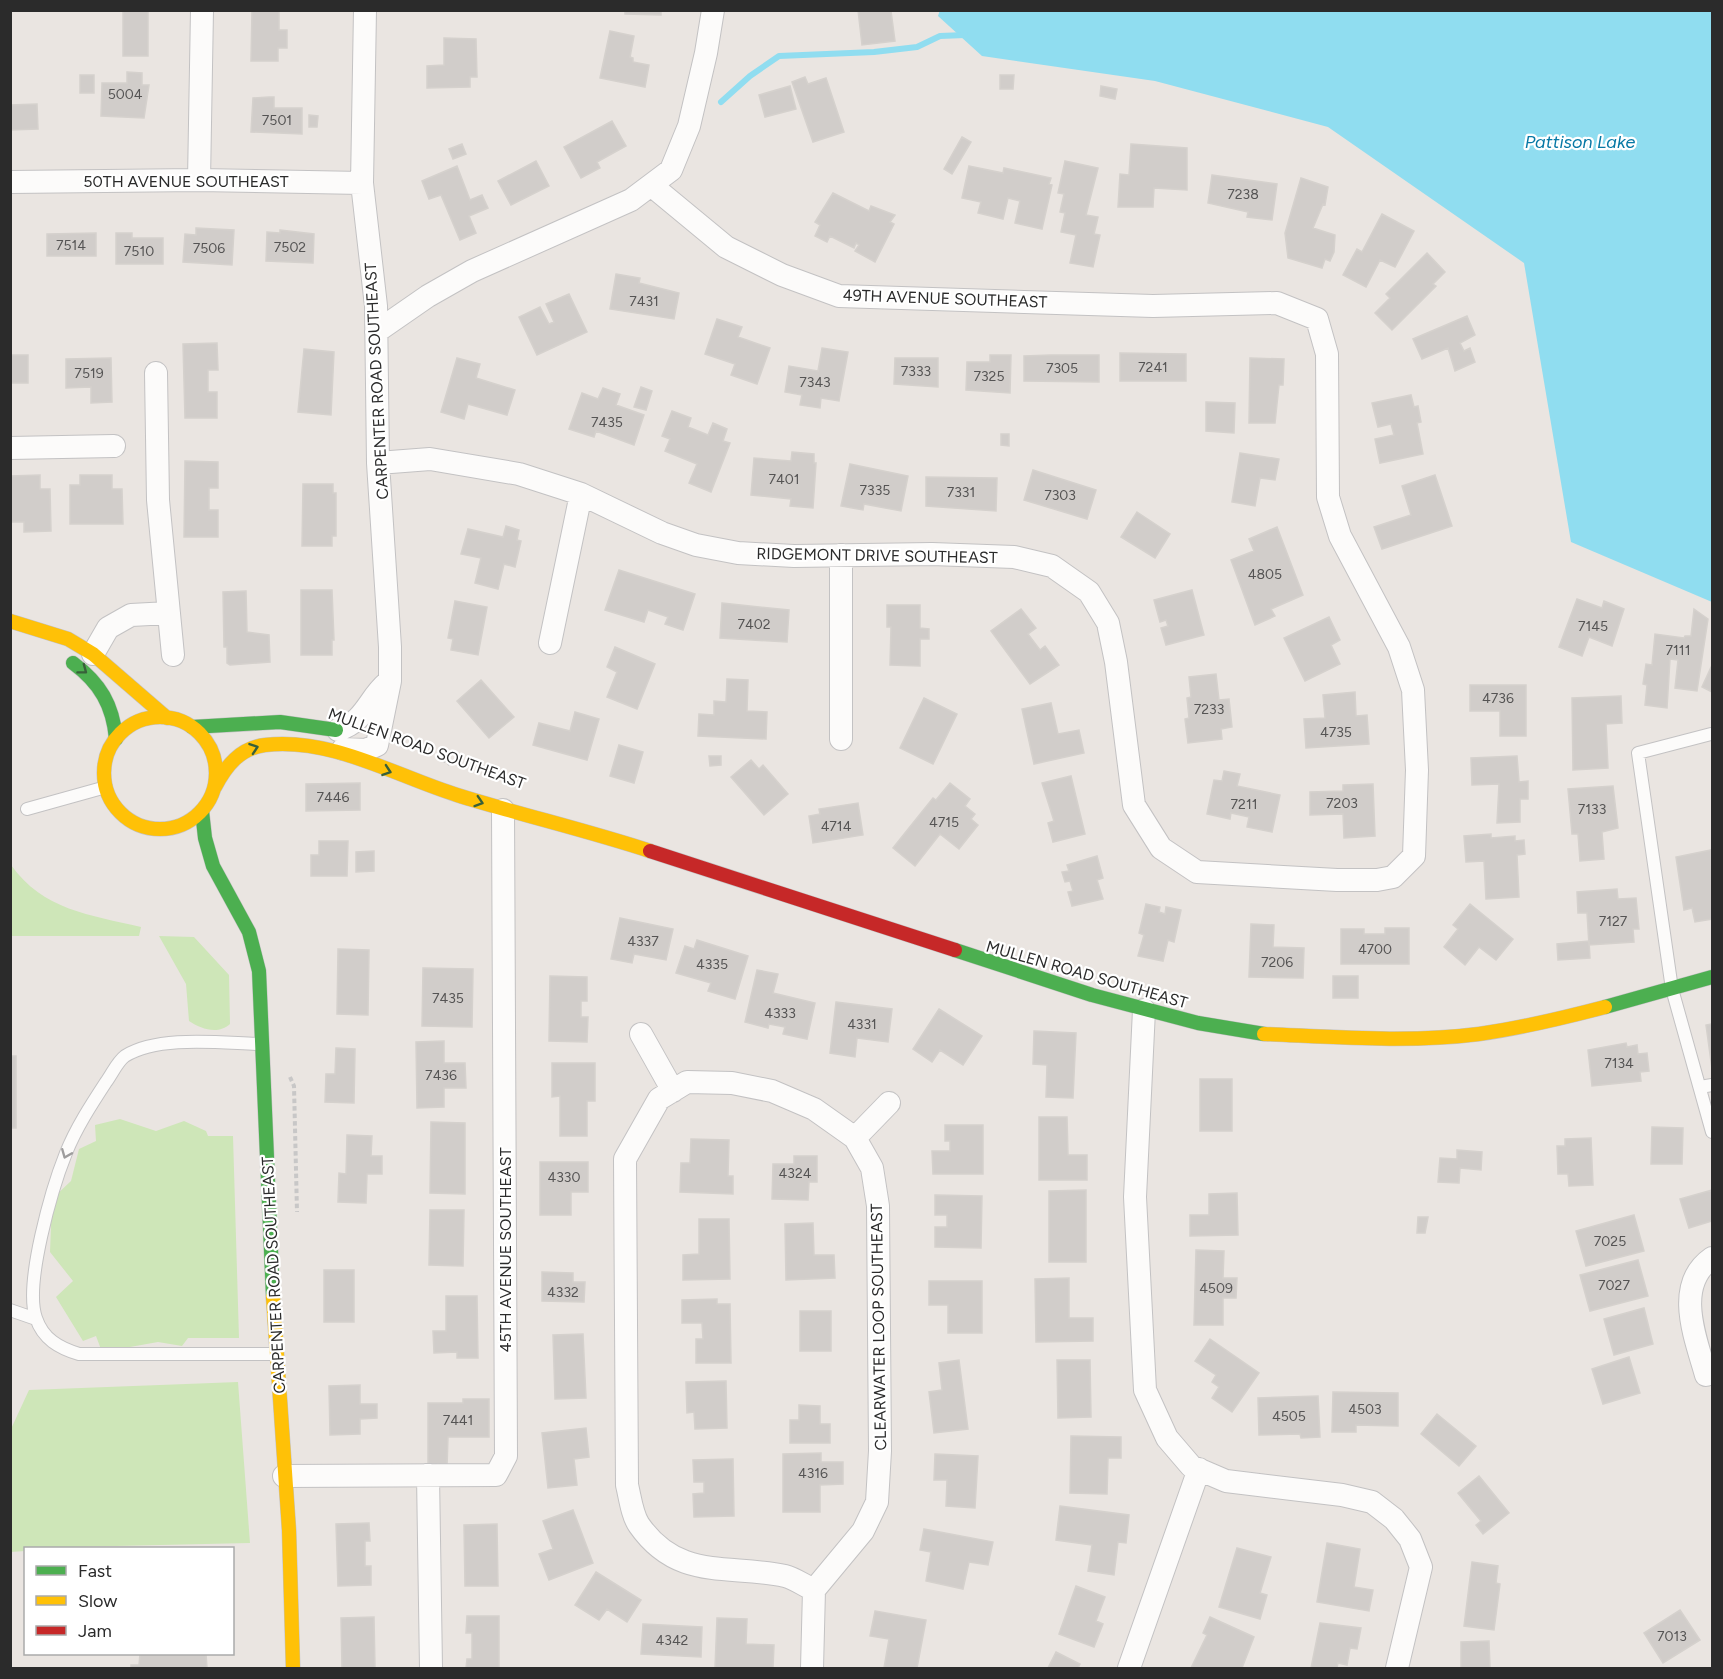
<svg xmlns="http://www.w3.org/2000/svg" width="1723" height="1679" font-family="Figtree,sans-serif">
<rect width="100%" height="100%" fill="#eae5e1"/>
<path fill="#cee6b8" d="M11,865C43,910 90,915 141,927L139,936H11Z
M159,936L194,937L229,975L230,1024C218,1035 201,1029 189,1021L186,984Z
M120,1119L156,1131L184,1121L206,1131L208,1136H233L239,1338H188L182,1346L158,1342L102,1352L96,1336L83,1341L56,1297L73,1281L50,1252L52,1199L71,1181L79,1149L96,1141L95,1125Z
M238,1382L250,1543L26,1548L25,1551L11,1552V1429L29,1390Z"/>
<path fill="#90ddf0" d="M940,10L1712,11V602L1571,542L1524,263L1328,127L1155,81L982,56L938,16Z"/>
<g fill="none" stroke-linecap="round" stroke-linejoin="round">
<path stroke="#90ddf0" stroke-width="6" d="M721,102L750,76L779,56L874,52L917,47L940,36L965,35"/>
</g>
<path fill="#d1cdca" stroke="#d5d1cd" stroke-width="1.5" d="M123,10H148V56H123Z
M252,10H279V30H287V48H278V61H251Z
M625,10H661V15L625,14Z
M858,10H893L891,11L895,41L862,45Z
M610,31L634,36L630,57L633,58V62L649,65L645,87L600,78Z
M444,38L476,39L477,77H470V87L427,88V66L444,65Z
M127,72L142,73V85H149L144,118L101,116L102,83H127Z
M80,75H94V93H80Z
M1000,75H1014L1013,89H1000Z
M805,77L808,84L826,78L844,132L813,142L792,82Z
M790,86L796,109L765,117L759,95Z
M1101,86L1117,89L1115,99L1100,96Z
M269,97H274V108H302V134L251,132L253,98Z
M37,104L38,129L10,130V105Z
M309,115L318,116L317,127H309Z
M612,121L626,146L597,162L600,168L581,178L564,147Z
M962,137L971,142L952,174L944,169Z
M462,144L466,154L453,159L449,149Z
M1131,144L1187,148V190L1154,188L1153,207H1118L1120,174L1129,175Z
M536,161L549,186L511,205L498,181Z
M1065,161L1098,168L1086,215L1098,217L1094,234L1100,235L1093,267L1070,263L1076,235L1061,232L1065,213L1060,212L1064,194L1058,193Z
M457,166L470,200L482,195L488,208L469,216L476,233L460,240L441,195L429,199L422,181Z
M969,166L1003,173L1004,168L1051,178L1049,184L1052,185L1042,229L1015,223L1020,201L1008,198L1003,219L978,213L981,202L962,198Z
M1212,175L1277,184L1272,220L1247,217L1248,212L1208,203Z
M1301,178L1328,187L1325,205L1323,204L1313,228L1335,235L1334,252L1330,261L1325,259L1322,268L1288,258L1285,233Z
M833,193L869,211L871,206L895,215L890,222L894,224L875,262L855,251L859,245L856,243L854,248L830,236L827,242L815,236L820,225L815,222Z
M1382,214L1414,231L1395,267L1380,260L1366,287L1343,275L1357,249L1362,252Z
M196,228L234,230L232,265L183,262L185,234L196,235Z
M280,230L314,234L313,263L266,261L267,232L280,233Z
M96,233V256H47V234Z
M116,233H132V238H163V264H116Z
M1427,253L1445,272L1433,284L1436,286L1392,330L1375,313L1390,298L1386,294Z
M616,274L640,278L639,283L679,293L674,319L610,309Z
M569,294L587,332L537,355L519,317L540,307L549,324L554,322L546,304Z
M1467,316L1475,335L1460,343L1464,351L1470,348L1475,362L1455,371L1448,348L1422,359L1413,339Z
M717,319L742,327L738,337L770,348L757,384L731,375L735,364L705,354Z
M217,343L218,370H208V392H217V418H185L183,344Z
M822,348L848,352L839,401L821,398L820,408L800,405L802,395L785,392L789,366L818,371Z
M304,349L334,352L331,415L298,412Z
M1120,353L1186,354V381H1120Z
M10,355H28V383H10Z
M990,355H1011L1010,393L966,390L967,362H990Z
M1051,355H1099V382L1024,381V356Z
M111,358L112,402L91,403V387L66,388V359Z
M457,358L480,364L476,378L515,390L507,415L468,404L464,419L441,412Z
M895,358H938V387L894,384Z
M1250,358L1284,359L1283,385H1279L1275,423H1249Z
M641,387L652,391L646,410L634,407Z
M603,388L620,394L616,405L644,415L634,445L596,431L594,437L569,429L582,393L598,399Z
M1411,395L1414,407L1418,406L1421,422L1417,423L1423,454L1380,463L1375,439L1394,435L1391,424L1378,427L1372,403Z
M1206,402L1235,403L1234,433L1206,431Z
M672,411L691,418L688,427L708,435L713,423L727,429L723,441L730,443L711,492L689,483L697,464L665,451L670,439L662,436Z
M1001,434H1009V446L1001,445Z
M792,452L814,454V463H816L813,508L790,506L791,499L751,495L754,458L791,461Z
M1240,453L1279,459L1275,480L1260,478L1255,506L1232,502Z
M185,461L218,462V488H209V510H218V537H184Z
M850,464L908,476L901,511L864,504L863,510L841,506Z
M1033,470L1096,490L1087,519L1024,500Z
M40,475V489H50L51,531L24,532V522H10V476Z
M80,475H112V489H122L123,524H70V485H80Z
M1435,475L1452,526L1382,549L1374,527L1411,515L1402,486Z
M926,477L997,478L996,511L926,506Z
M303,484H333V493H336V536H332V546H302Z
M1137,512L1170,534L1155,558L1121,537Z
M506,526L519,530L517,540L521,541L515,567L504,564L498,589L475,583L481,558L461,554L468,529L503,537Z
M1277,527L1303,595L1271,609L1275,616L1255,625L1231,560L1254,551L1249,539Z
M619,570L695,594L683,630L665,624L668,617L648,610L644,622L605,610Z
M301,590H332L334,640H332V655H301Z
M1192,590L1204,635L1166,645L1161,628L1168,626L1166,620L1160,622L1154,600Z
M246,591L247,632L269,635L270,662L230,665L227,663V647H224L223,592Z
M1577,599L1602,608L1604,601L1624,609L1612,646L1589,637L1582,656L1559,647Z
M455,601L487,607L478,655L451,650L453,639L448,638Z
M722,603L789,610L787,642L720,638Z
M887,605H920V628L929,629V639H920V666L890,665L891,627H887Z
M1021,609L1036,628L1028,634L1040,650L1045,646L1059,665L1030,684L991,631Z
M1694,609L1708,619L1697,691L1675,688L1678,660L1670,659L1667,708L1645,705L1647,685L1643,684L1646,664L1652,665L1655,634L1684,638L1685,636H1691Z
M1329,617L1340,640L1331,645L1340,664L1305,681L1284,638Z
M615,647L655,664L637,709L607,697L617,672L607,667Z
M1712,665V692L1702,687Z
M1216,674L1219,700L1229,699L1232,727L1221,729L1222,739L1188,743L1185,719L1189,718L1187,698L1191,697L1189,677Z
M727,679L748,680L747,711L767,712L766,739L698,736L699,714L714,715V701L726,702Z
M481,680L514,717L489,738L457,701Z
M1470,685H1526V736H1500V711H1470Z
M1355,692L1356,716L1367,715L1369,744L1306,748L1304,719L1325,718L1323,695Z
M1621,696L1622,723L1606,724L1608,768L1573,770L1572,698Z
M924,698L957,714L933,764L900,748Z
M1051,703L1058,734L1079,730L1084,753L1034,764L1022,709Z
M575,712L599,719L587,760L533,745L539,723L570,731Z
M619,745L643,752L634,783L610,776Z
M709,756H721V765L710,766Z
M1517,756L1519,782L1528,781V799H1520V822L1497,823L1499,784L1472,785L1471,758Z
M751,760L759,769L763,765L788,794L764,815L731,777Z
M1224,771L1240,774L1237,786L1280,795L1272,832L1247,827L1249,817L1231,813L1230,819L1207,814L1214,780L1222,781Z
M1071,776L1085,834L1053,842L1048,823L1054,821L1042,783Z
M360,783V810L306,811V784Z
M950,783L970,799L965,806L975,814L971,819L978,825L959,849L940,834L915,866L893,848L933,798L936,800Z
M1373,784L1375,836L1344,838L1343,814L1310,815V792L1343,791V785Z
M1613,786L1618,828L1602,832L1604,859L1580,861L1578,834H1572L1568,789Z
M858,803L863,835L813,843L809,816L820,814L819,809Z
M1491,834V838L1515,836V841L1524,840L1525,854L1517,855L1519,897L1486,899L1484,861L1466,862L1464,836Z
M319,841H348L347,876H311V855H319Z
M1711,850L1712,919L1695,922L1692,908L1684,910L1676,857Z
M374,851V871L356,872V852Z
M1097,856L1103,878L1097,880L1103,899L1072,906L1068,892L1073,891L1070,881L1065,882L1062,872L1069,871L1067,865Z
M1617,889L1618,899L1636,898L1639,929H1633L1634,942L1589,945L1587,913H1578L1577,892Z
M1146,904L1160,907L1159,912L1165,914L1166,907L1181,910L1174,942L1168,940L1163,961L1138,956L1144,935L1139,933Z
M1470,904L1513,939L1496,960L1479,947L1465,965L1444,947L1458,929L1453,925Z
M620,918L673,929L666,960L634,954L632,963L611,959Z
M1251,924L1274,925L1273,947L1304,948L1303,978L1249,977Z
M1385,928H1409V964H1341V929H1364V934H1385Z
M697,940L748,956L735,999L708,991L711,983L676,973L685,946L694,949Z
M1589,941L1590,958L1558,960L1557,944Z
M338,949L369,950L368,1015L337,1014Z
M423,968L473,969L472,1027L422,1026Z
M757,970L778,974L773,993L815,1003L807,1039L783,1034L785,1027L769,1024L768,1028L745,1022Z
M550,976L587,977V1001H581V1017H588L587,1042L549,1041Z
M1333,976H1358V998H1333Z
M836,1002L892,1009L888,1042L857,1038L855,1057L830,1053Z
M939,1009L982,1036L963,1065L940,1050L932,1062L913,1049Z
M1712,1024V1069L1706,1025Z
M1034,1031L1076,1033L1073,1098L1046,1097L1047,1065L1033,1064Z
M444,1041V1063H465L466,1088H444V1107L417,1108L416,1042Z
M1626,1043L1627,1047L1637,1045L1638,1054L1647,1053L1649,1071L1640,1072L1641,1081L1592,1086L1588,1050Z
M336,1048L355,1049L354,1103L325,1102L326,1074H335Z
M10,1056H16V1128H10Z
M552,1063H595V1101H587V1136H560V1096L552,1097Z
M1200,1079H1232V1131H1200Z
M1039,1117H1067L1068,1155H1087V1180H1039Z
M431,1122L465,1123V1194L430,1193Z
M945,1125H983V1174H933L932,1151H950V1141H945Z
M1652,1127L1683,1128L1682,1164H1651Z
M347,1135L372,1136L371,1156H382V1174H367L366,1203L338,1202L339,1173L346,1174Z
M1591,1138L1593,1185L1569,1186L1568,1174H1558L1557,1146H1565V1139Z
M691,1139L729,1140L728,1176H733V1194L680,1192L681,1163H690Z
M1457,1150L1482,1152L1481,1170L1460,1168L1459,1183L1438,1182L1440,1158L1457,1159Z
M794,1156H817V1182H809L808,1200L772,1199L773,1164H794Z
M540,1162H588V1192H571V1215H540Z
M1086,1190V1262H1049V1191Z
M1712,1190V1221L1689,1228L1680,1199Z
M1237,1193L1238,1235L1190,1236V1215H1209V1194Z
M935,1195L982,1196L981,1248L935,1247V1227H947V1215H935Z
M430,1210H464L463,1266L429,1265Z
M1634,1215L1644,1251L1586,1266L1576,1231Z
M1418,1217H1428L1425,1233H1417Z
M699,1219H729L730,1279L683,1280V1255L699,1254Z
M813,1223L814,1255H834L835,1278L786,1280L785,1224Z
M1196,1250L1224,1251L1223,1278H1237L1236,1298H1223V1325H1194Z
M1638,1260L1648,1296L1590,1311L1580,1275Z
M324,1270H354V1322H324Z
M542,1272L573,1273V1282H585L584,1302L542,1301Z
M1069,1278V1318H1093V1341L1036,1342L1035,1279Z
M929,1281H982V1333H948V1305H929Z
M446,1296H477L478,1358H457V1352L434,1353L433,1331H446Z
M717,1299V1304H730L731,1363H696V1339H703L702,1323H682V1300Z
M1644,1308L1653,1344L1614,1355L1604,1319Z
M800,1311H831V1351H800Z
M583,1334L586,1398L555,1399L553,1335Z
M1210,1339L1259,1373L1232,1412L1212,1398L1219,1387L1212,1382L1216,1375L1195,1361Z
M1629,1357L1640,1393L1603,1404L1592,1369Z
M959,1360L968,1429L934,1433L929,1392L942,1390L939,1363Z
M1057,1360H1090L1091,1417L1058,1418Z
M726,1381L727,1428L695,1429L694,1412L687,1413L686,1382Z
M360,1385V1404H377V1418L360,1419V1434L330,1435L329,1386Z
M1333,1392L1398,1393V1426L1356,1425V1432H1332Z
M1318,1396L1320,1437L1301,1438L1300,1434L1259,1435L1258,1398Z
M463,1399H489V1437H448L447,1467H428V1403H463Z
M799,1405L820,1406V1424H830V1443H790V1420H799Z
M1437,1414L1476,1446L1459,1466L1421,1434Z
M586,1428L589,1457L574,1459L577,1485L548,1488L542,1433Z
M1071,1436L1121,1437V1458H1108L1107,1494L1070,1493Z
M821,1453V1462H843V1484L820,1485V1512H783V1454Z
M935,1454L978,1456L975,1508L946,1506L947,1480H934Z
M733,1459L734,1516L694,1517L693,1494L704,1493V1482H694L693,1460Z
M1479,1476L1509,1513L1483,1534L1476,1525L1481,1521L1458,1493Z
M1060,1506L1129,1515L1126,1543L1118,1542L1114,1575L1088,1571L1092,1545L1056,1540Z
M573,1510L593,1563L549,1580L539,1554L553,1549L543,1521Z
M369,1523L370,1541H365V1566H371V1585L338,1586L336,1524Z
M497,1524L498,1586H465L464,1525Z
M924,1529L993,1542L988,1565L969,1562L963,1589L926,1581L931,1552L920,1550Z
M1327,1543L1360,1549L1354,1587L1373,1590L1369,1611L1317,1602Z
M1237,1548L1271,1557L1260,1593L1267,1595L1260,1619L1219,1607Z
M1472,1562L1498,1566L1496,1583L1500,1584L1494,1630L1464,1626Z
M596,1572L641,1600L627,1622L607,1609L599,1620L575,1605Z
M1076,1586L1105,1597L1096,1621L1103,1624L1094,1647L1059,1634Z
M1680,1610L1700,1640L1663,1663L1644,1633Z
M875,1611L926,1620L917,1668H884L889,1639L870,1636Z
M467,1616H499V1668H466L467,1659H472V1633H466Z
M374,1617L375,1668H342L341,1618Z
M1210,1617L1254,1637L1242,1668H1191L1207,1635L1203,1633Z
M717,1618L747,1619L746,1644L774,1645L773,1668H715Z
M1320,1623L1361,1628L1357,1649L1350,1648L1347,1665L1338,1663L1337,1668H1311Z
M643,1624L702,1627L701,1657L641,1654Z
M1489,1641L1490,1668H1461V1642Z
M1056,1652L1080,1664L1078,1668H1048Z
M140,1654H206L207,1668H131V1665H139Z"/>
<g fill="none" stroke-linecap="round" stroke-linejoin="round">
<g stroke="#c3c2c3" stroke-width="14">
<path id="lane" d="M1711,734L1638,753L1672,989L1712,1132
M27,809L106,787
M260,1044C221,1043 159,1035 125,1056C117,1062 112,1074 106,1082C91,1105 76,1128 66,1153C52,1188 24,1284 36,1318C43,1339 59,1348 79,1354H274
M1700,1087L1712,1085
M10,1310L36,1319"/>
</g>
<g stroke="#c3c2c3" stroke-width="24">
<path id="street" d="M199,180L202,10
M10,182L199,180L362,183
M651,185L671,170L689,126L706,53L713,10
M376,332L428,296L472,271L631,200L651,185L726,247L782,275L839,296L1153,306L1277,303L1317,319L1327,354L1328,497L1340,536L1399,647L1413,690L1417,770L1414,856L1393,877L1377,880H1337L1197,872L1161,848L1134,805L1116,662L1108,623L1089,592L1052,566L1014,557L932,554L794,556L738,553L696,545L662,533L581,494L519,474L430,459L378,463
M156,373L158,500L173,655
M10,448L114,446
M550,643L581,494
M93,654L108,628L131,615L169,613
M338,730C366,721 368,699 387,683
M841,739V555
M343,749L366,750L377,745L390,681V647L378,463L376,306L362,183L365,10
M1144,1010L1135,1197L1145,1390L1167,1438L1191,1466L1226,1481L1342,1495L1372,1502L1394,1519L1410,1539L1421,1567L1397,1668
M641,1034L673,1091
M855,1138L889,1103
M1706,1375C1696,1339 1673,1285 1712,1258
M428,1475L431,1668
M284,1476L496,1475L506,1456L503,810
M812,1668L814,1590L863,1531L877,1502L880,1451L878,1206L872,1168L855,1138L814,1109L772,1091L732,1083L687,1082L659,1099L625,1159L627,1485C630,1497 632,1515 639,1525C678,1581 728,1564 785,1576C794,1578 805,1586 814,1590
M1129,1668L1199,1469"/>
</g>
<g stroke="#c3c2c3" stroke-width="15">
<path id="fast" d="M73,663C100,683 113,705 116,739
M192,727L280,722L336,730
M202,811L205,838L213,866L249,932L259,971L273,1297
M955,950L1092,995L1198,1023L1264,1034
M1605,1007L1712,977"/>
</g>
<g stroke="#c3c2c3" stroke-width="15">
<path id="slow" d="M10,621L68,639L93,654L167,718
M104 773a56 56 0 1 1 112 0a56 56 0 1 1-112 0Z
M215,787C226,766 240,748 265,745C331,737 396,776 457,795C521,815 586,830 650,851
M1264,1034C1335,1037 1409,1043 1479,1034C1522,1028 1563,1018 1605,1007
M273,1297L289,1530L293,1668"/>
</g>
<g stroke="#c3c2c3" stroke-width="15">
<path id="jam" d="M650,851L955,950"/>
</g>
<path stroke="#c8c7c7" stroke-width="4" stroke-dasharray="4.5 3" stroke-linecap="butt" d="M442,759L450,764
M290,1077L294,1086L297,1212"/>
<use href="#lane" stroke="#fcfbfa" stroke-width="12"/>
<use href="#street" stroke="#fcfbfa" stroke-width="22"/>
<use href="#fast" stroke="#4caf50" stroke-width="14"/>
<use href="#slow" stroke="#ffc107" stroke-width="14"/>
<use href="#jam" stroke="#c62828" stroke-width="14"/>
</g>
<defs><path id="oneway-chevron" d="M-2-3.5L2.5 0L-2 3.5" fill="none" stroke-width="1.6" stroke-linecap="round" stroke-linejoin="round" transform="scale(1.5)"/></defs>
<g stroke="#38603a">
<use href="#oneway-chevron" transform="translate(83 670) rotate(37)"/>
<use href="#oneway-chevron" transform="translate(254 748) rotate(-19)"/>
<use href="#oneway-chevron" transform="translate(387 771) rotate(19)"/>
<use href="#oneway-chevron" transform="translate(479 802) rotate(18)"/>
</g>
<use stroke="#9e9d9d" href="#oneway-chevron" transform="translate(66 1154) rotate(112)"/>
<g text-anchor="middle" stroke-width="4.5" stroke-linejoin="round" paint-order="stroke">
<g font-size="14" fill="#555454">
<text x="125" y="99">5004</text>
<text x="277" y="125">7501</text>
<text x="1243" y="199">7238</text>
<text x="71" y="250">7514</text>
<text x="290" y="252">7502</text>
<text x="209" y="253">7506</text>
<text x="139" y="256">7510</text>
<text x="644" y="306">7431</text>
<text x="1153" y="372">7241</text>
<text x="1062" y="373">7305</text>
<text x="916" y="376">7333</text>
<text x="89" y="378">7519</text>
<text x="989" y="381">7325</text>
<text x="815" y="387">7343</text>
<text x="607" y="427">7435</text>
<text x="784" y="484">7401</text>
<text x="875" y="495">7335</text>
<text x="961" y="497">7331</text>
<text x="1060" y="500">7303</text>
<text x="1265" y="579">4805</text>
<text x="754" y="629">7402</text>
<text x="1593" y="631">7145</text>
<text x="1678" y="655">7111</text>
<text x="1498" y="703">4736</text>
<text x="1209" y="714">7233</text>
<text x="1336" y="737">4735</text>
<text x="333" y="802">7446</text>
<text x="1342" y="808">7203</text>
<text x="1244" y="809">7211</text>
<text x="1592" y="814">7133</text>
<text x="944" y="827">4715</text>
<text x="836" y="831">4714</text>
<text x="1613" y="926">7127</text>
<text x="643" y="946">4337</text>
<text x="1375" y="954">4700</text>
<text x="1277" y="967">7206</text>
<text x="712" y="969">4335</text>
<text x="448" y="1003">7435</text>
<text x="780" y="1018">4333</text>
<text x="862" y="1029">4331</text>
<text x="1619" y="1068">7134</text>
<text x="441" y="1080">7436</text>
<text x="795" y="1178">4324</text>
<text x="564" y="1182">4330</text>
<text x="1610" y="1246">7025</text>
<text x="1614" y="1290">7027</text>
<text x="1216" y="1293">4509</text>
<text x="563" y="1297">4332</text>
<text x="1365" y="1414">4503</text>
<text x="1289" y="1421">4505</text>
<text x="458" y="1425">7441</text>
<text x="813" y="1478">4316</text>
<text x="1672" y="1641">7013</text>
<text x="672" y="1645">4342</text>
</g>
<g font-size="16" fill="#2b2b2b" stroke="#fff">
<text x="186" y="187">50TH AVENUE SOUTHEAST</text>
<text transform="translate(945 298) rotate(2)" y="6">49TH AVENUE SOUTHEAST</text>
<text transform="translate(376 381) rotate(-93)" y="6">CARPENTER ROAD SOUTHEAST</text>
<text transform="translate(877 555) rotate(1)" y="6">RIDGEMONT DRIVE SOUTHEAST</text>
<text transform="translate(427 748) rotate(20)" y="6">MULLEN ROAD SOUTHEAST</text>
<text transform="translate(1087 974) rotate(16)" y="6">MULLEN ROAD SOUTHEAST</text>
<text transform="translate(505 1250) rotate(-90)" y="6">45TH AVENUE SOUTHEAST</text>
<text transform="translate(273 1275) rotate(-93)" y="6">CARPENTER ROAD SOUTHEAST</text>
<text transform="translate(878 1327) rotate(-91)" y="6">CLEARWATER LOOP SOUTHEAST</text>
</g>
<g font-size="18" font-style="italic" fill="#0678a5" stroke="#fff">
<text x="1580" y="148">Pattison Lake</text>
</g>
</g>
<rect width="1723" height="1679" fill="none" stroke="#2b2b2b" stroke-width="24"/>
<rect x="24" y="1547" width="210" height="108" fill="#ffffff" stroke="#aaaaaa" stroke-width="1.5"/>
<rect x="36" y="1566" width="30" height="9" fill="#4caf50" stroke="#aaaaaa" stroke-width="1.5"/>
<text x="78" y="1577" font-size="18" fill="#2b2b2b">Fast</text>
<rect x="36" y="1596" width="30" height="9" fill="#ffc107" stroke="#aaaaaa" stroke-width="1.5"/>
<text x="78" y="1607" font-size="18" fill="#2b2b2b">Slow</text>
<rect x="36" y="1626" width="30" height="9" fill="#c62828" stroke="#aaaaaa" stroke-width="1.5"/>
<text x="78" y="1637" font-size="18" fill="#2b2b2b">Jam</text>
</svg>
